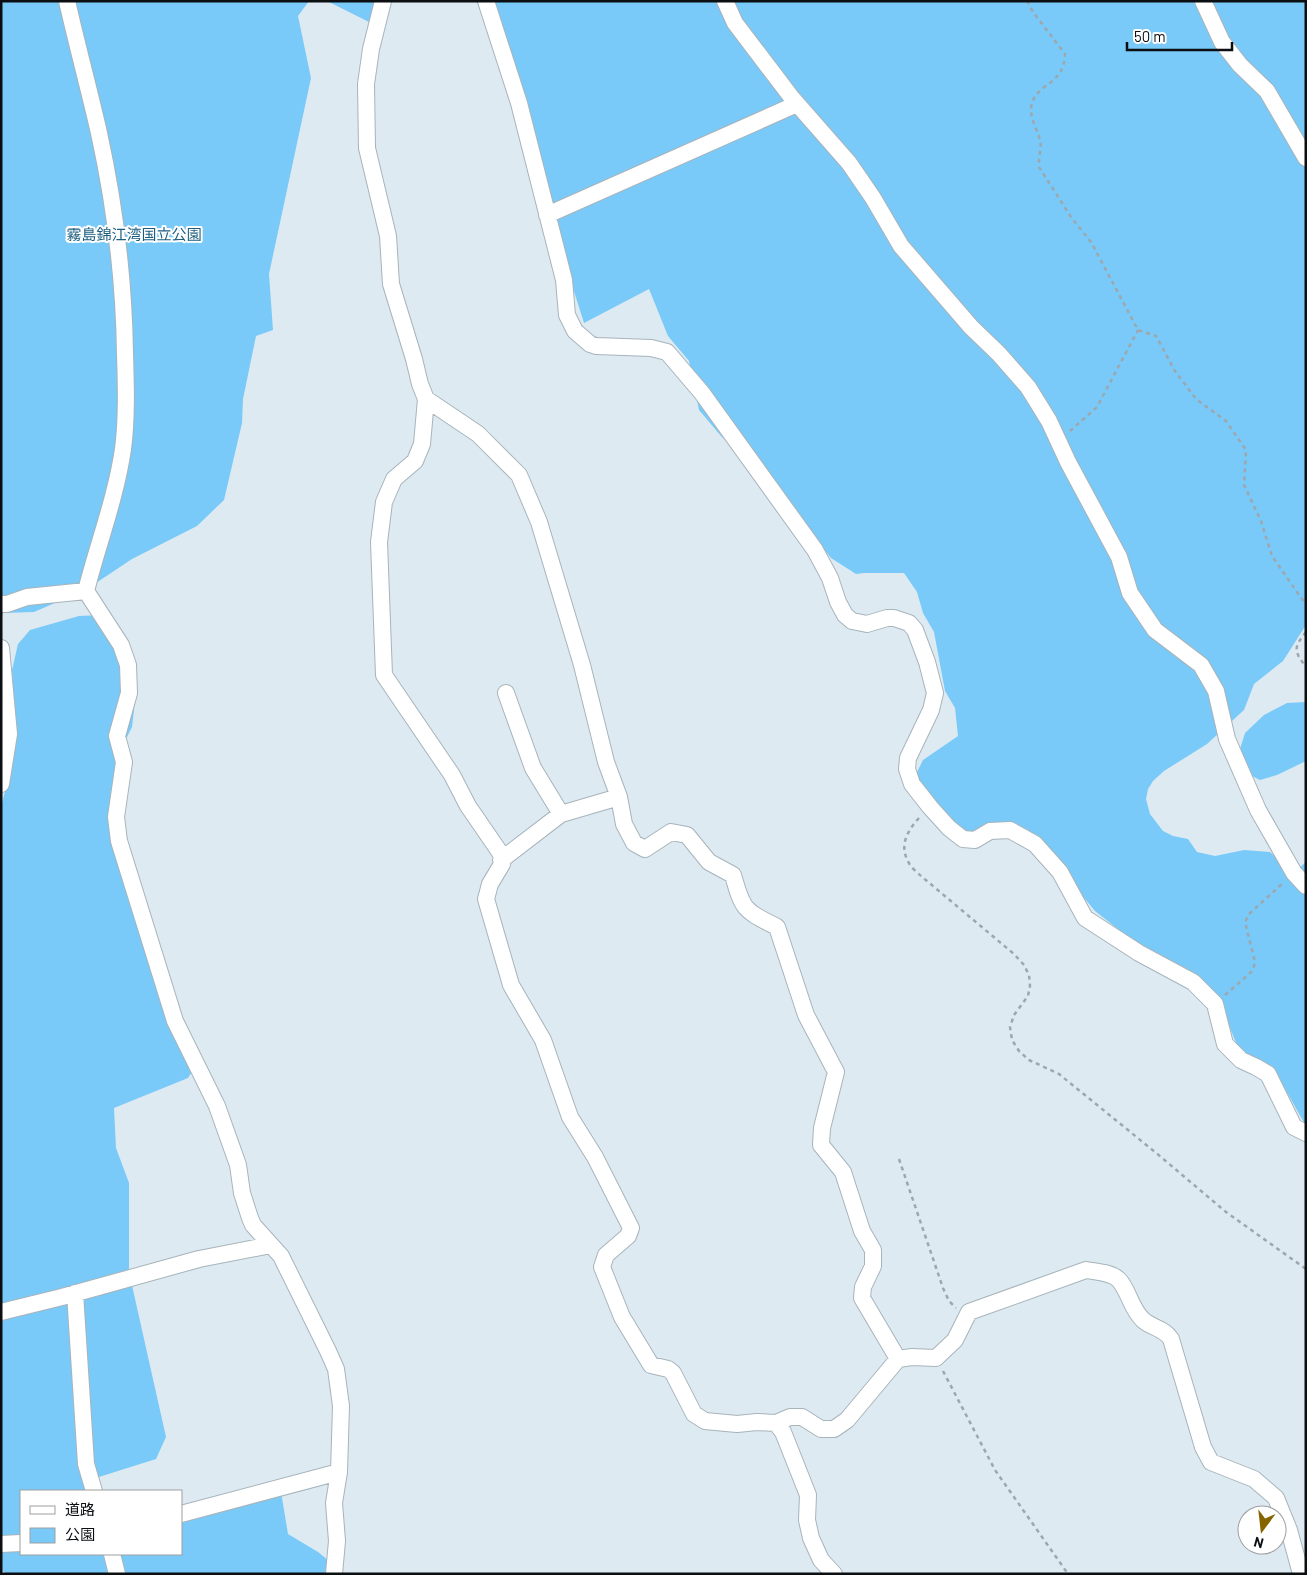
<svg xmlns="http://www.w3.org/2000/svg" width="1307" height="1575" font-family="Barlow,'Noto Sans JP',sans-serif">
<rect width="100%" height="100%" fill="#ddeaf2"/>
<path fill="#79caf8" d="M1,1H309L298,16L311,78L269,274L273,330L256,336L243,399L242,423L224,500L197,526L132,559L87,589L34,612L3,613L1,619Z
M327,1H391L373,24Z
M476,1H1306V625L1283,661L1254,684L1244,710L1207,744L1164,771L1153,781L1148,789L1146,799L1150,814L1163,831L1173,836L1188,839L1197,852L1215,856L1244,850L1270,852L1284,865L1299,868L1306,862V1126L1272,1066L1241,1055L1217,996L1185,968L1147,952L1095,911L1027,829L997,822L969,833L941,814L915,776L923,760L958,736L955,708L945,691L934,632L923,613L917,592L904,573H864L856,574L831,558L772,484L721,436L699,410L689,361L668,336L649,289L584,323L544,196L484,17Z
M101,615L131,687L135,701L132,727L121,749L119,837L193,1070L188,1078L114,1108L116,1148L129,1183V1272L166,1437L156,1459L83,1482L86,1491H21V1554H181V1516L281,1492L288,1534L318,1552L329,1561L328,1574H7L1,1570V807L13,760L15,716L12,670L18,644L30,630L79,616Z
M1306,702V761L1277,775L1260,780L1252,776L1243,761L1240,749L1245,733L1264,715L1287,703Z"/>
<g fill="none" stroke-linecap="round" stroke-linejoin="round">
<g stroke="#a7b4bb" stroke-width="18">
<path id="street" d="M67,1C77,45 89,89 99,133C115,206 124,280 125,354C126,385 127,418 123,449C116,497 98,544 86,591L121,645L128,665L129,693L117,736L124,762L116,817L119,841L175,1021L217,1106L238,1165L242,1193L250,1218L253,1225L281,1256L328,1351L336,1369L341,1406L339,1472L334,1503L337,1541L334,1574
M383,1L371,49L366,84L367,148L388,236L391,284L414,359L420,384L426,399L422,444L415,461L394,479L384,502L379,542L384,675L452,775L468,806L501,854L502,864L490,884L486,899L511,985L543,1040L570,1117L595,1157L631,1228L628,1236L606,1255L602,1267L622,1317L651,1365L668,1369L673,1373L694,1414L705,1421L737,1424L757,1422L776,1423L790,1417H802L821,1429H834L847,1420L898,1359L912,1357L936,1358L955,1340L969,1312L1086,1270C1096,1272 1111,1272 1119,1280C1129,1291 1131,1309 1143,1320C1152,1328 1164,1328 1171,1339L1203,1447L1211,1462L1254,1479L1276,1498L1289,1530L1301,1574
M486,1L519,103L564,280L567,315L575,331L590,344L596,346L651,348L667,352L702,393L815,550L830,578L838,602L845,615L852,621L867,624L887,618H894L909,623L915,630L927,662L935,693L931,710L908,758L907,769L912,784L930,807L949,828L963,839L975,840L990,831L1010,830L1035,844L1060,872L1085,918L1139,953L1193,982L1215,1004L1225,1044L1241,1060L1256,1067L1268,1074L1294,1127L1306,1133
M725,1L735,23L792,98L849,163L873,198L901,246L971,327L999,354L1028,387L1049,421L1068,462L1119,557L1130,593L1155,630L1201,665L1216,691L1227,739L1258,810L1294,873L1306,886
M1203,1L1222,42L1240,65L1267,91L1306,158
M547,215L797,104
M426,399L478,434L519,475L539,522L582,665L606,762L619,797L624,824L634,843L645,849L671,832L687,835L709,862L733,875C743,911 744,910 777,927L806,1015L836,1072L822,1128L821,1145L843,1172L862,1231L873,1250V1266L863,1287L862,1298L898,1359
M1,604H7L27,597L86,591
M1,648L9,734L1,784
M506,693L533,768L561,814
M501,860L561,814L619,797
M75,1293L86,1464L94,1491
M1,1312L62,1297L199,1259L271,1245
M776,1423L783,1432L808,1495L807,1520L811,1538L821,1560L834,1574
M181,1514L339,1472
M1,1544L21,1543
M112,1554L117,1574"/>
</g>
<path stroke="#9da7ad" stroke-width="2.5" stroke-dasharray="4 4" stroke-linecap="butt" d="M1027,1L1033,12L1065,54C1064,85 1039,82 1032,103C1028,116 1037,128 1040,140C1042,149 1038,158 1039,167L1071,217L1091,242L1138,330L1156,336L1175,371L1196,399L1226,421L1246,450L1244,485L1261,521L1272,556L1306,605
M1070,431L1097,407L1138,330
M1306,632C1293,648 1294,651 1306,667
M919,818C908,830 899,845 908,861C910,867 917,872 921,876L1014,954L1024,965L1029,975L1030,986L1028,996L1014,1015L1010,1027L1012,1040L1019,1051L1029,1060L1059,1074L1155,1152L1226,1212L1306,1269
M1225,995L1248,975L1253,970L1255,962L1245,922L1249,914L1283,883
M899,1159L943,1288L949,1301L956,1308
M943,1371L995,1470L1068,1574"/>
<use href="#street" stroke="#fff" stroke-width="16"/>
</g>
<g text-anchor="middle" stroke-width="4" stroke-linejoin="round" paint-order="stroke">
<g font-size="15" fill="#1d5e80" stroke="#fff">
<text x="134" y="240">霧島錦江湾国立公園</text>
</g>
</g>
<rect width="1307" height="1575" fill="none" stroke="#0b0f12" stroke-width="5"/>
<rect x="20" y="1490" width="162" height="65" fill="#ffffff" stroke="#9d9fa0"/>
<rect x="30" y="1506" width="25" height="8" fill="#ffffff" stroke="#9d9fa0"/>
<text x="65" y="1515" font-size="15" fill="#0b0f12">道路</text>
<rect x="30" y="1528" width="25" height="15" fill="#79caf8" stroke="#9d9fa0"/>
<text x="65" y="1540" font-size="15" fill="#0b0f12">公園</text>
<g transform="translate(1262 1530) rotate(195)"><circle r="24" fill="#ffffff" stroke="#9d9fa0"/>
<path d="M0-4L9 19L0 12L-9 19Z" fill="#866400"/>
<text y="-8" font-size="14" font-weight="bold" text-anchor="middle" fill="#0b0f12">N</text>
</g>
<path d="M1127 42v8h105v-8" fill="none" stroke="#0b0f12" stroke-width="2.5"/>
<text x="1134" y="42" font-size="15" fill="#0b0f12" stroke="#ffffff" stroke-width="4" paint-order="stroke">50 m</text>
</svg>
